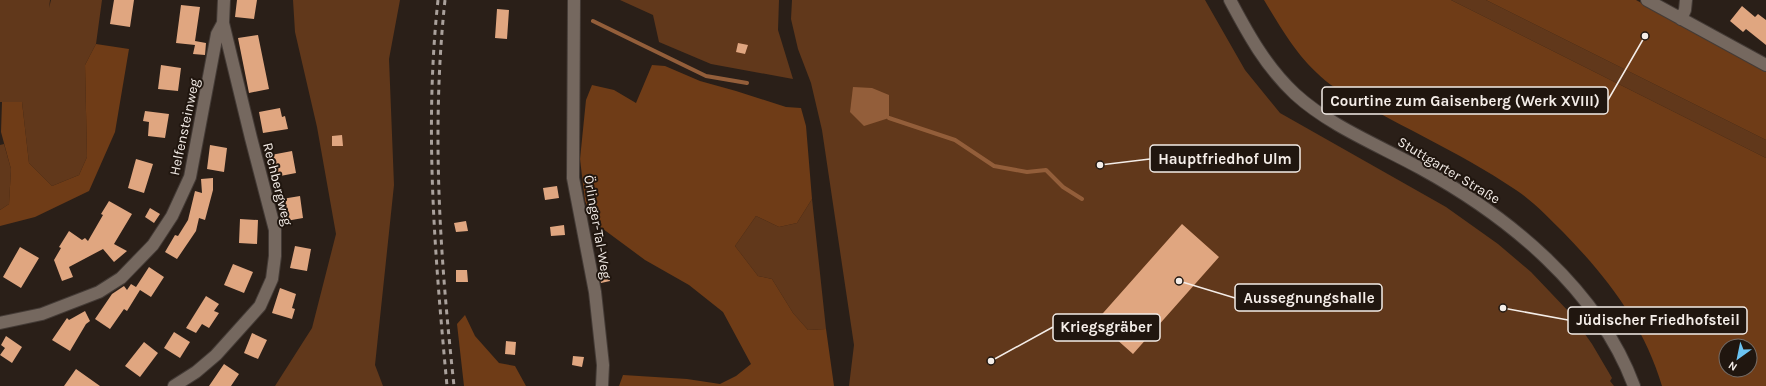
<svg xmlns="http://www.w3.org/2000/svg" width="1766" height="386" font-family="Karla,sans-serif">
<rect width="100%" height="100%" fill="#2a1f18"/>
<path fill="#61381b" d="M0,0H50L49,8L51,0H102L96,44L85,65L87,157L79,175L52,186L29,163L22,102H0Z
M293,0H400L389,59L394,185L375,365L383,386H275L312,328L336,234L317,127L295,32Z
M620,0H779L778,30L793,79L711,64L659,42L653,15Z
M792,0H1205L1245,70L1280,113L1446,207L1498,244L1531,272L1570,313L1592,344L1612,378L1610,381L1614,386H849L854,345L822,130L811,83L798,49L791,19Z
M1451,0H1486L1766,140V158Z
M4,144L11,169L9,204L0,210V145Z
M812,199L826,329L808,330L793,313L772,279L758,276L735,246L756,216L779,227L797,223Z"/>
<path fill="#6f3c17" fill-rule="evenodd" d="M1264,0H1451L1766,158V386H1662C1644,325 1607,277 1563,232C1549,218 1533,201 1516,190C1457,150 1391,123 1331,85C1300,61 1284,33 1264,0ZM1726,346H1750V370H1726Z
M1486,0H1636L1766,70V140Z
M96,44L129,49L115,132L89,191L35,217L0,226V210L9,204L11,169L1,132L2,102H22L29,163L52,186L79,175L87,157L85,65Z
M652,65L665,66L700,81L736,91L786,107L801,108L806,126L812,199L797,223L779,227L756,216L735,246L758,276L772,279L793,313L808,330L826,329L834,386H619L623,375L687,379L720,384L736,376L751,364L723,312L689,285L645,260L595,223L585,201L580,159L586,100L592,85L614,90L636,103Z
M465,315L475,336L499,363L515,366L526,386H464L457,324Z"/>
<path fill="#935e3a" d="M853,87L872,88L889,95V118L864,126L850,112Z"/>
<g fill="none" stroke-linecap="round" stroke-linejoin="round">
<path stroke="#935e3a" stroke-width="4" d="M593,21L706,76L747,83
M889,118L955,140L994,166L1027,172L1046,170L1063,187L1082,199"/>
</g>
<path fill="#e0a680" d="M114,0H134L130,27L110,24Z
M237,0H257L254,19L235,17Z
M181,5L200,7L195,41L206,43L205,55L193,54L195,45L176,43Z
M1742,6L1755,17L1758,14L1766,20V45L1746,29L1743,32L1730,21Z
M497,9L509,10L507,39L495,38Z
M258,35L269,89L249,93L238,38Z
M738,43L748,45L745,54L736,52Z
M161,65L181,68L178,91L158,89Z
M280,108L282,117L285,116L288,129L263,133L259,112Z
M145,111L169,114L165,138L148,136L149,122L143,121Z
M342,135L343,146H332V136Z
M210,145L227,148L224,172L207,169Z
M292,151L296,173L275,177L271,155Z
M136,159L153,164L144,193L128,188Z
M213,178V190L205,220L199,218L196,231L177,259L165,252L175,235L178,236L188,220L195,191L202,193L201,179Z
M557,186L559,198L545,200L543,188Z
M300,196L303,218L286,221L282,199Z
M109,201L132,214L114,244L127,251L114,262L103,249L69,267L73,277L62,281L54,260L61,248L59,247L69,231L82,240L85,238L88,241L103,215L101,214Z
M150,208L160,214L154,223L145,217Z
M240,219L258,220L257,244L239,243Z
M466,221L468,231L456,232L454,223Z
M1182,224L1219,257L1133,354L1096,321Z
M564,225L565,235L551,236L550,227Z
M295,246L311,249L307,271L290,268Z
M20,247L39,258L21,288L3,277Z
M233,264L253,272L244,293L224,285Z
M149,267L164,277L151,297L140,290L127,311L124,309L110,329L95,319L112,294L124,286L127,290L131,284L136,287Z
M456,270H467L468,282H456Z
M607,270L610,281L601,283L599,272Z
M280,288L296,294L292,308L295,309L292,319L272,313Z
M206,296L219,304L214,311L219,313L209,328L202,324L196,333L186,328Z
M85,311L90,321L86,324L70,351L52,340L67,318L69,320Z
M174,332L190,342L180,358L164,348Z
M252,333L267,340L258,359L244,353Z
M6,336L22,347L12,363L0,355L5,348L1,345Z
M506,341L516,342L515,355L505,354Z
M144,342L158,353L140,377L125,366Z
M573,356L584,357L582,367L572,365Z
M224,364L239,374L231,386H209Z
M76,369L100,386H64Z"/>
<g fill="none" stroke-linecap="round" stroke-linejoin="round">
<g stroke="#443b36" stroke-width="14">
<path id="minor" d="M574,0L573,178L595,292L603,365L602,386
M1647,0L1766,65
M1681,19L1685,10L1686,0
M0,323L42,314L99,292L121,278L153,245L172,216L190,177L217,34L223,23
M174,386L196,372L216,355L260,306L272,279L275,256V230L251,138L223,23L224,0"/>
</g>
<g stroke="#443b36" stroke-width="14">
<path id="secondary" d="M1230,0C1248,34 1266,67 1295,94C1330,126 1378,145 1420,168C1508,216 1598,289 1634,386"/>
</g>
<use href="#minor" stroke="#75685f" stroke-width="12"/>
<use href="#secondary" stroke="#75685f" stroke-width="12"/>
<path stroke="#aaa19c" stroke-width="3" stroke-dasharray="5 5" stroke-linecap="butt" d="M438,0C424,129 435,257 447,386
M445,0C431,130 440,256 454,386"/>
</g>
<g text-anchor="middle" stroke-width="4" stroke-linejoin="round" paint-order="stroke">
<g font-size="14" fill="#f4ede8" stroke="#20160f">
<text transform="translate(184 127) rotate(-78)" y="5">Helfensteinweg</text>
<text transform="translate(1449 170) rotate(31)" y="5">Stuttgarter Straße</text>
<text transform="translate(278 184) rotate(76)" y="5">Rechbergweg</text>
<text transform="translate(598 227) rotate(80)" y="5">Örlinger-Tal-Weg</text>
</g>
</g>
<path fill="none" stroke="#f4ede8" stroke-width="1.5" d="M1645 36L1608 100M1100 165L1150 159M1179 281L1235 298M1503 308L1568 320M991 361L1053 327"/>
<g fill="#f4ede8" stroke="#20160f" stroke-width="1.5">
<circle cx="1645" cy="36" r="4"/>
<circle cx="1100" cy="165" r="4"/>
<circle cx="1179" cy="281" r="4"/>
<circle cx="1503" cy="308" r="4"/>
<circle cx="991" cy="361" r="4"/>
</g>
<g fill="#20160f" stroke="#f4ede8" stroke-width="1.5">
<rect x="1322" y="87" width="286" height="27" rx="4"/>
<rect x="1150" y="145" width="150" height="27" rx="4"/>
<rect x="1235" y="284" width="147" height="27" rx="4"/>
<rect x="1568" y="307" width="179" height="27" rx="4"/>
<rect x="1053" y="314" width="107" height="27" rx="4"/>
</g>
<g font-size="15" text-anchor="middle" font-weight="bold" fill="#f4ede8">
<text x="1465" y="106">Courtine zum Gaisenberg (Werk XVIII)</text>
<text x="1225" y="164">Hauptfriedhof Ulm</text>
<text x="1309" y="303">Aussegnungshalle</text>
<text x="1658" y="325">Jüdischer Friedhofsteil</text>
<text x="1106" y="332">Kriegsgräber</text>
</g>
<g transform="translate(1738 358) rotate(213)"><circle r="19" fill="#20160f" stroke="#756c66"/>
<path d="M0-3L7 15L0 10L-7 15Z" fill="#6bc3f2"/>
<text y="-6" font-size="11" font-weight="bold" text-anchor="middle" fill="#f4ede8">N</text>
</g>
</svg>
